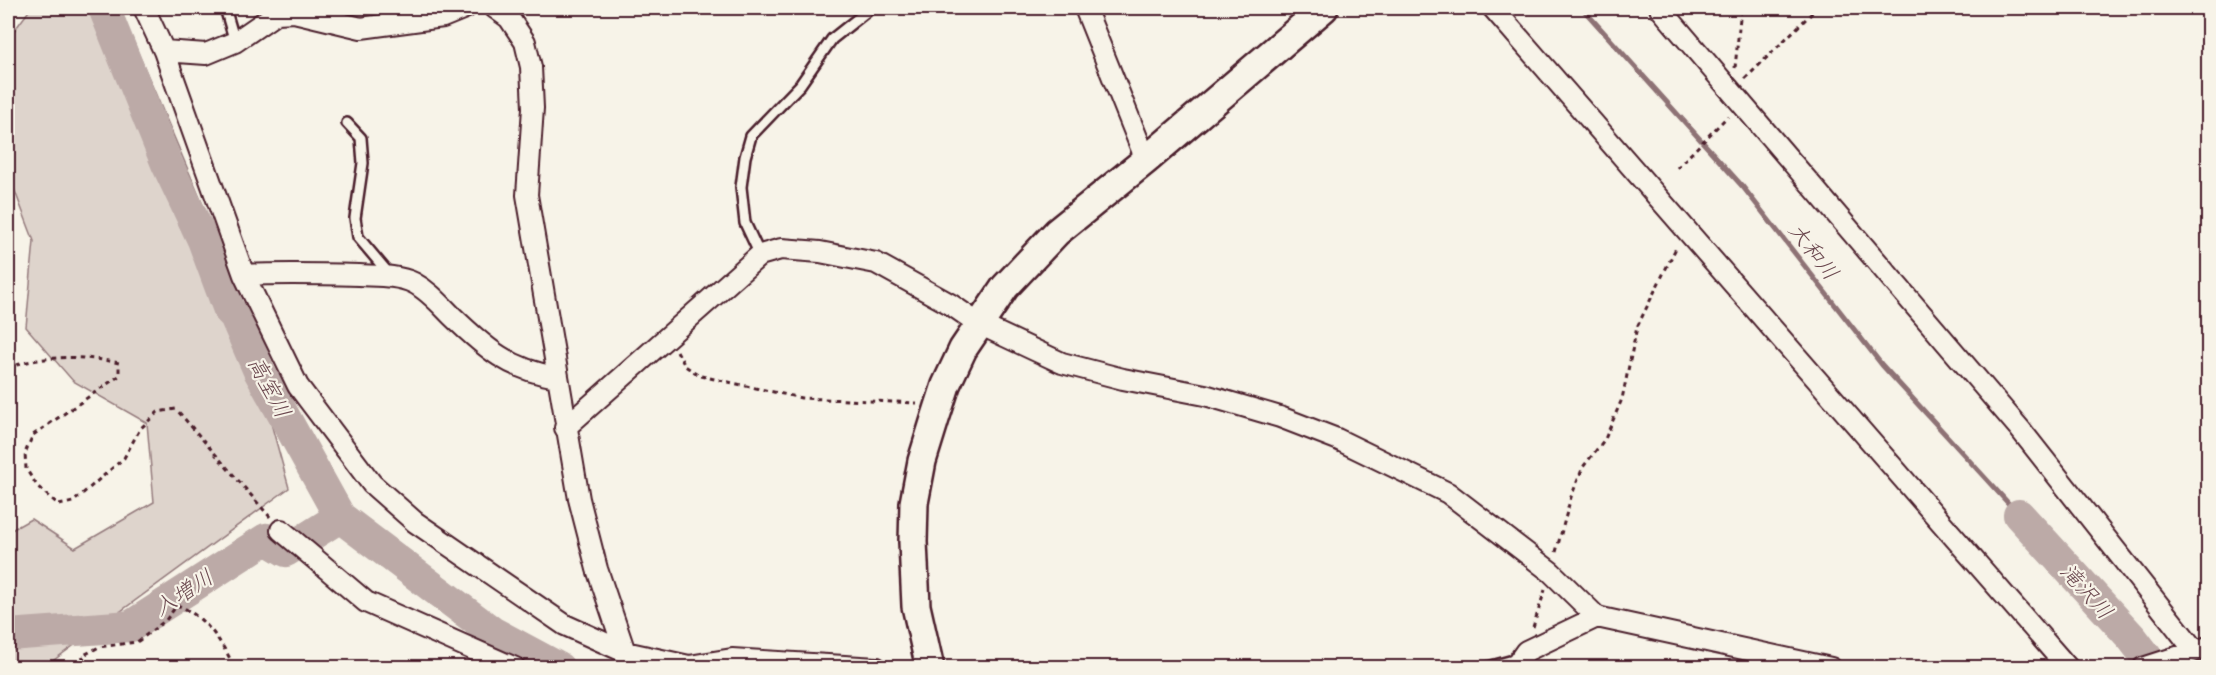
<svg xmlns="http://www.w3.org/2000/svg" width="2216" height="675" font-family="Itim,'Klee One',sans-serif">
<rect width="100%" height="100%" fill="#f7f3e8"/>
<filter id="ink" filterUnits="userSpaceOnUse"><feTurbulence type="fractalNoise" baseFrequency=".0167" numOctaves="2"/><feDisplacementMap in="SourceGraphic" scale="12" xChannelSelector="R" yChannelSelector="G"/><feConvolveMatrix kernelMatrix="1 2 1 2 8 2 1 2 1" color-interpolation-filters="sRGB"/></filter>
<g filter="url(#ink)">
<path fill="#ded4cc" stroke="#947a7c" stroke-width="1.5" d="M31,8H119L224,254L289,488L43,668L33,667L8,662V532L31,519L75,548L154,502L147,423L73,381L26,327L34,241L8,173V39Z"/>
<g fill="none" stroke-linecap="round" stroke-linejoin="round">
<path stroke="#8e7275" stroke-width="5" d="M1582,8L1743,187L1882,365L2019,515"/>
<path stroke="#bcaaa7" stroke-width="32" d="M104,8L167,164L203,240L229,310L235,316L259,371L340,517L492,632L559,668
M2019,515L2132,638L2155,668
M8,635L131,626L266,539L286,551L340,517"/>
<g stroke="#4a1f2b" stroke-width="14">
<path id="lane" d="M225,8L235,42
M347,123L361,138L363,163L355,218L358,237L390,275
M760,255L745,223L741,187L745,157L751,136L800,85L832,39L871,8
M1484,668L1517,659"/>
</g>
<g stroke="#4a1f2b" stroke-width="24">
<path id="street" d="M144,8L164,51L244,275L298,386L372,484L415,522L565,625L625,652L689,666L732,659L877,668
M495,8L509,18L525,42L531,67L533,108L527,195L579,499L597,569L625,652
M1085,8L1146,160
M1493,8L2068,668
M1660,8L2020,429L2195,651
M164,51L206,54L235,42L277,13L294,12L361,28L443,17L465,8
M244,275C283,273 321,274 359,275C377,276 397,275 414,283C429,291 440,304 452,316C485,348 510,370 557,377
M565,428L760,255L781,249L820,252L876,263L950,304L979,324L1062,363L1123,379L1205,395L1280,417L1337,439L1448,493L1551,572L1597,617
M281,530L366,602L515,668
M1514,668L1526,651L1597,617L1831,668
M2143,668L2208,647"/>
</g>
<g stroke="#4a1f2b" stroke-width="32">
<path id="secondary" d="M930,668L916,606L913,542L914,503L922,461L935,419L946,385L963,349L1005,287L1057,232L1146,160L1324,8"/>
</g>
<path stroke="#4a1f2b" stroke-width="3" stroke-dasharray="4.5 4.5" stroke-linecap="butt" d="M1735,68L1741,8
M1745,79L1817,8
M1677,168L1728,116
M677,351L685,366L701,376L801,398L917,403
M8,368C41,355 84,355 119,363V376L33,435L25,453L26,469L38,487L59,505L73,502L124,458L140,429L158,412L176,409L270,517
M1556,552L1571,497L1583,467L1605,439L1622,399L1637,327L1677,246
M1533,627L1545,590
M89,668L82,656L99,647L137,642L166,620L177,605C206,617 221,641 235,668"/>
<use href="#lane" stroke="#f7f3e8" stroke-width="9"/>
<use href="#street" stroke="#f7f3e8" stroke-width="20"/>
<use href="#secondary" stroke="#f7f3e8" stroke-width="27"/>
</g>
</g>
<g text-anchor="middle" stroke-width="4.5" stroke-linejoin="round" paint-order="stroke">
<g font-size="22" font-style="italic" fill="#6c4950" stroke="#f7f3e8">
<text transform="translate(1814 251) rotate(52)" y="8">大和川</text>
<text transform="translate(270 387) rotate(62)" y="8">高室川</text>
<text transform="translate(2087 591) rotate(48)" y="8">滝沢川</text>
<text transform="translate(183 592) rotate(-33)" y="8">入増川</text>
</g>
</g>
<rect width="2216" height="675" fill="none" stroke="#f7f3e8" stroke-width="30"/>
<rect x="15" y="15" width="2186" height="645" fill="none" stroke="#4a1f2b" stroke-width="2" filter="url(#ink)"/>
</svg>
